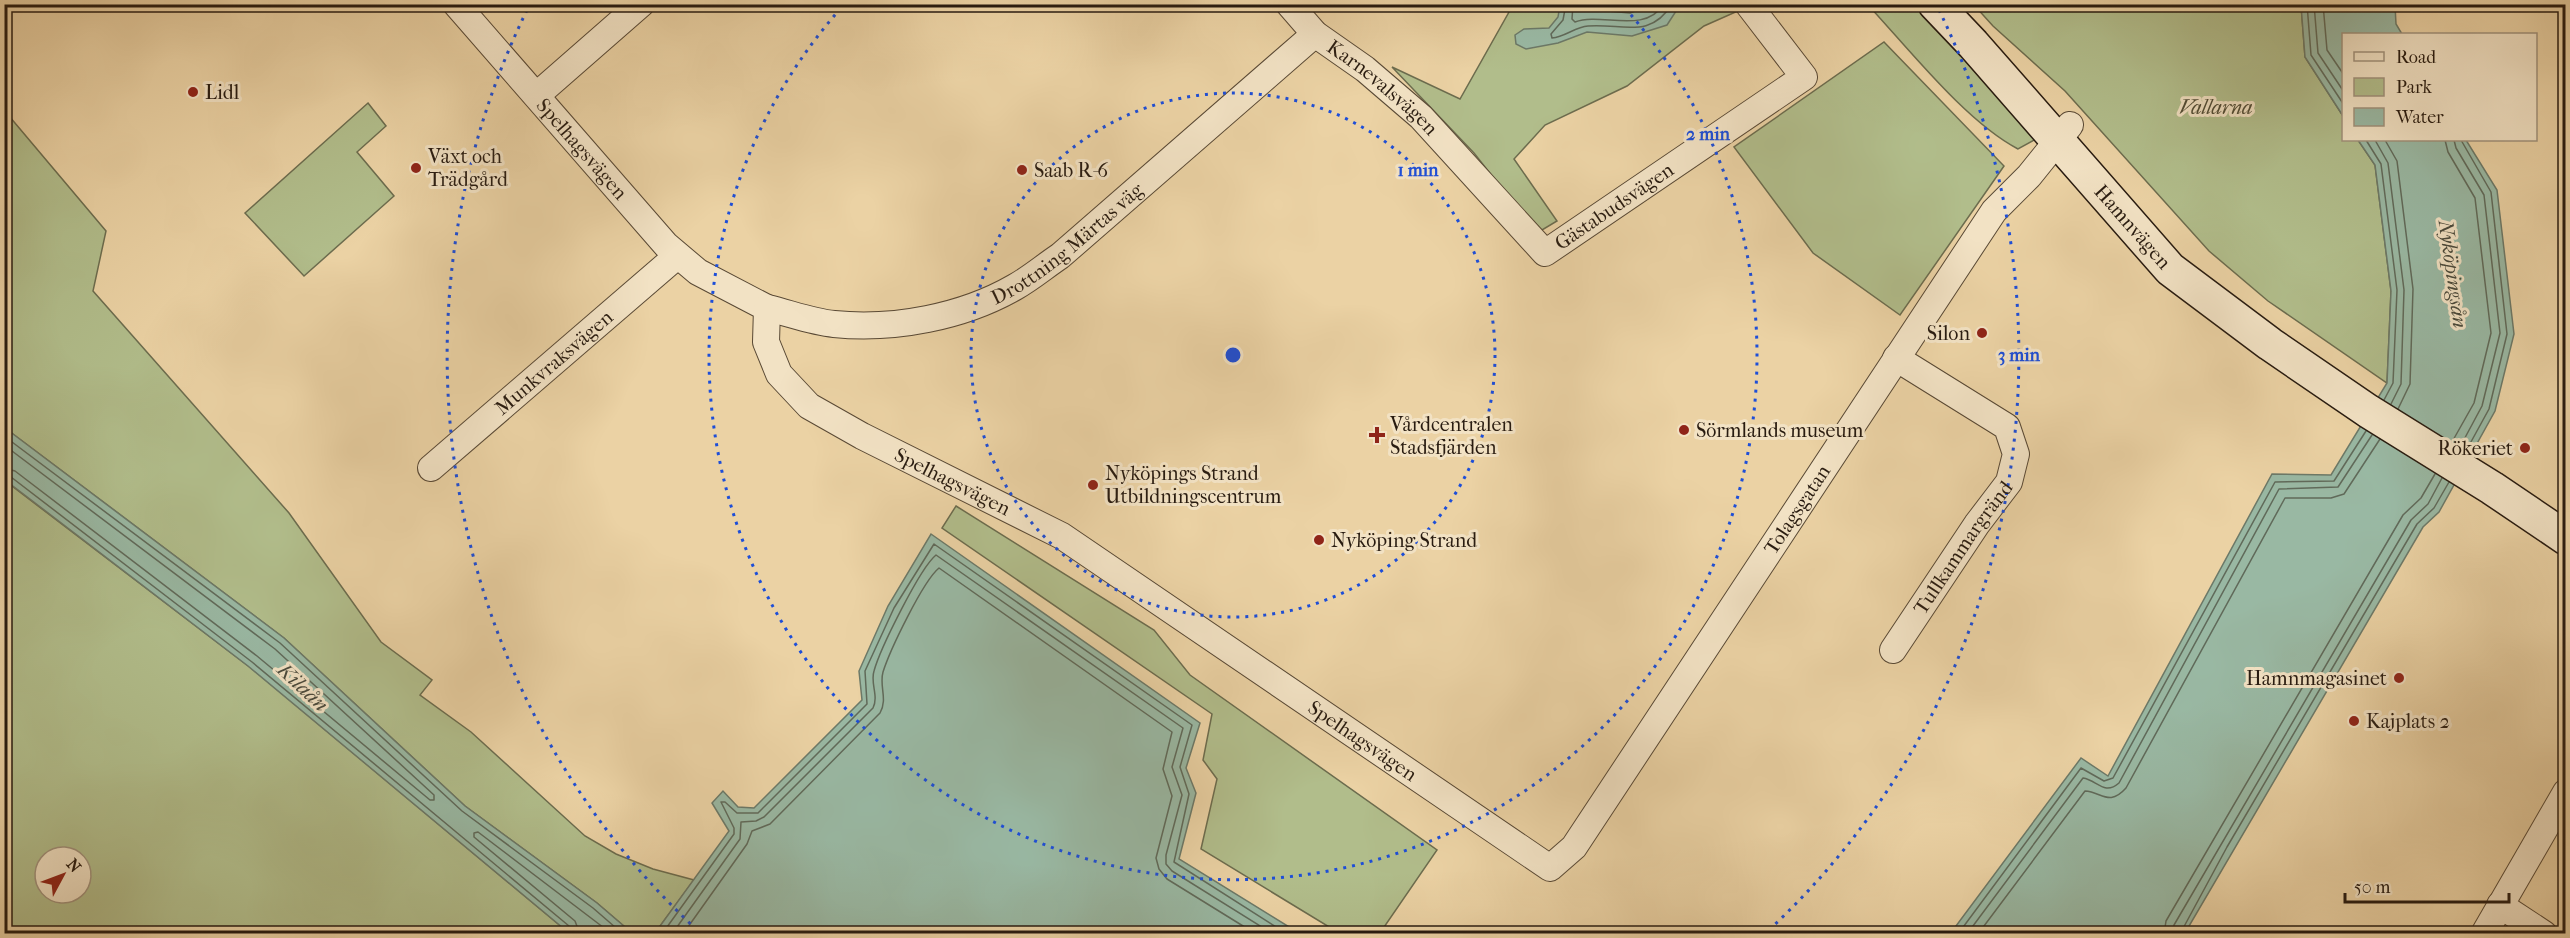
<svg xmlns="http://www.w3.org/2000/svg" width="2570" height="938" font-family="'IM FELL French Canon',serif">
<rect width="100%" height="100%" fill="#ebd2a4"/>
<filter id="stains"><feTurbulence type="fractalNoise" baseFrequency=".00333" numOctaves="4"/><feColorMatrix values="0 0 0 0 .2 0 0 0 0 .09 0 0 0 0 .02 0 0 0 .5 -.17"/></filter>
<radialGradient id="worn" r=".72"><stop offset=".6" stop-color="#630" stop-opacity="0"/><stop offset="1" stop-color="#630" stop-opacity=".3"/></radialGradient>
<path fill="#b1bd8b" stroke="#6c6c4e" stroke-width="1.5" fill-rule="evenodd" d="M1733,4L1738,11L1704,26L1627,86L1545,125L1514,159L1557,221L1537,233L1474,153L1392,67L1460,99L1513,5Z
M1868,5H1919L2036,139L2018,149C1966,122 1909,49 1868,5Z
M1974,5H2301L2305,57L2343,116L2344,140H2358L2375,165L2391,291L2387,383L2268,301L2209,251L2065,91L1993,26Z
M1884,42L2004,166L1900,315L1813,253L1734,147Z
M368,103L386,126L357,152L394,196L304,276L245,213Z
M4,110L106,231L93,291L289,513L381,642L432,680L420,695L471,732L585,836L616,854L653,869L694,880L655,933H632L597,903L465,806L284,638L5,428Z
M4,480L256,672L569,933H5ZM45,857H81V893H45Z
M956,506L1154,630L1190,675L1437,850L1380,933H1339L1201,849L1217,779L1203,760L1212,714L942,528Z"/>
<path fill="#99b8a3" stroke="#6c7968" stroke-width="1.5" d="M1560,5V4L1680,5L1667,25L1632,36L1587,32L1558,43L1526,49L1516,44L1515,35L1524,29L1549,28L1558,17Z
M2301,5H2395L2396,24L2402,34H2344L2343,116L2305,57Z
M2358,140H2466L2497,190L2514,334L2495,411L2439,512L2423,527L2185,933L1950,934L2081,758L2108,776L2272,474L2331,475L2387,383L2391,291L2375,165Z
M5,428L284,638L465,806L597,903L632,933H569L248,666L5,480Z
M931,534L1200,723L1186,768L1196,793L1179,859L1299,933H655L729,831L712,803L723,791L738,807L754,808L862,700L859,671L888,606Z"/>
<g fill="none" stroke-linecap="round" stroke-linejoin="round">
<path stroke="#606a5a" stroke-width="1.5" d="M1566,4L1563,20L1551,34L1552,38C1565,37 1575,27 1588,26C1622,23 1650,40 1672,4
M1573,4L1572,19L1575,22C1602,12 1644,35 1664,4
M1582,4L1585,9L1630,13L1653,4
M2307,4L2311,55L2344,105
M2314,4L2318,53L2344,92
M2323,4L2327,50L2344,75
M2366,140L2381,164L2397,290L2393,383L2384,400
M2375,140L2388,163L2404,290L2401,384L2391,404
M2385,140L2397,161L2413,289L2410,384L2398,409
M2445,140L2448,152L2475,198L2491,333L2474,403L2452,442
M2454,140L2456,148L2484,195L2500,333L2482,406L2460,447
M2461,140L2491,192L2507,334L2489,409L2466,451
M4,436L280,643L462,811L593,908L623,934
M4,445L275,649L434,795V800H430L257,656L15,471L4,468
M4,475L11,477L252,662L569,926L572,934
M580,934L575,921L474,837V833L478,832L612,934
M662,934L734,834V828L721,802H725L737,813H758L867,704L865,671L894,608L934,544L1192,725L1180,767L1189,794L1174,862L1287,934
M672,934L740,839L741,822L756,821L764,817L873,708C879,696 870,683 874,671C880,649 920,568 936,555L1183,728L1172,767L1182,795L1166,855V864L1172,871L1273,934
M683,934L747,844L752,831L770,824L880,713C888,699 879,686 883,672C890,650 923,581 939,568L1172,732L1163,769L1172,796L1156,858L1159,869L1167,879L1256,934
M1958,934L2081,768L2104,781L2113,778L2275,482L2334,481L2366,431
M1967,934L2083,778C2097,780 2104,796 2119,783L2279,489L2338,487L2372,435
M1978,934L2085,791C2102,792 2109,807 2126,788L2285,498H2331L2344,494L2380,439
M2164,934L2166,921L2403,515L2421,498L2435,474
M2173,934L2174,925L2411,520L2428,504L2442,478
M2180,934L2227,847L2417,524L2434,508L2449,482"/>
<g stroke="#594935" stroke-width="28">
<g id="minor">
<path id="s1" d="M456,4L666,245L698,272L767,308L766,342L779,374L809,406L862,436L1062,536L1550,868L1574,847L1994,211L2029,176L2070,125"/>
<path id="s2" d="M1289,4L1315,34L1365,69L1421,117L1545,253L1804,77L1748,4"/>
<path d="M537,95L641,4"/>
<path id="s3" d="M767,308C789,313 812,322 834,324C894,330 963,317 1015,287C1031,278 1045,266 1060,256L1315,34"/>
<path id="s4" d="M431,468L677,256"/>
<path id="s5" d="M1893,650L1977,524L2009,482L2016,454L2007,427L1896,358"/>
<path d="M2500,905L2544,934"/>
<path d="M2484,934L2566,792"/>
</g>
</g>
<g stroke="#281b10" stroke-width="36">
<g id="secondary">
<path id="s6" d="M1935,4L1973,44L2170,269L2270,344L2368,411L2492,488L2566,538"/>
</g>
</g>
<use href="#minor" stroke="#f2e2c4" stroke-width="26"/>
<use href="#secondary" stroke="#f2e2c4" stroke-width="33"/>
</g>
<g fill="none" stroke="#1d4ed8" stroke-width="3" stroke-dasharray="3 6">
<circle cx="1233" cy="355" r="262"/>
<path d="M1625 8A524 524 0 1 1 841 8"/>
<path d="M697 930A786 786 0 0 1 527 10M1939 10A786 786 0 0 1 1769 930"/>
</g>
<g fill="#8f2418" stroke="#f2e2c4" stroke-width="2">
<circle cx="193" cy="92" r="6"/>
<circle cx="416" cy="168" r="6"/>
<circle cx="1022" cy="170" r="6"/>
<circle cx="1982" cy="333" r="6"/>
<circle cx="1684" cy="430" r="6"/>
<path d="M1374 426h6v6h6v6h-6v6h-6v-6h-6v-6h6z"/>
<circle cx="2525" cy="448" r="6"/>
<circle cx="1093" cy="485" r="6"/>
<circle cx="1319" cy="540" r="6"/>
<circle cx="2399" cy="678" r="6"/>
<circle cx="2354" cy="721" r="6"/>
</g>
<g text-anchor="middle" stroke-width="6" stroke-linejoin="round" paint-order="stroke">
<g font-size="20" fill="#281b10" stroke="#f2e2c4">
<text dy="7" stroke="none"><textPath href="#s2" startOffset="126">Karnevalsvägen</textPath></text>
<text dy="7" stroke="none"><textPath href="#s1" startOffset="192">Spelhagsvägen</textPath></text>
<text dy="7" stroke="none"><textPath href="#s2" startOffset="442">Gästabudsvägen</textPath></text>
<text dy="7" stroke="none"><textPath href="#s6" startOffset="298">Hamnvägen</textPath></text>
<text dy="7" stroke="none"><textPath href="#s3" startOffset="324">Drottning Märtas väg</textPath></text>
<text dy="7" stroke="none"><textPath href="#s4" startOffset="162">Munkvraksvägen</textPath></text>
<text dy="7" stroke="none"><textPath href="#s1" startOffset="714">Spelhagsvägen</textPath></text>
<text dy="7" stroke="none"><textPath href="#s1" startOffset="1863">Tolagsgatan</textPath></text>
<text dy="7" stroke="none"><textPath href="#s5" startOffset="124">Tullkammargränd</textPath></text>
<text dy="7" stroke="none"><textPath href="#s1" startOffset="1200">Spelhagsvägen</textPath></text>
</g>
<g font-size="20" fill="#281b10" stroke="#f2e2c4" text-anchor="start">
<text x="205" y="99">Lidl</text>
<text x="428" y="163">Växt och<tspan x="428" dy="23">Trädgård</tspan></text>
<text x="1034" y="177">Saab R-6</text>
<text x="1970" y="340" text-anchor="end">Silon</text>
<text x="1390" y="431">Vårdcentralen<tspan x="1390" dy="23">Stadsfjärden</tspan></text>
<text x="1696" y="437">Sörmlands museum</text>
<text x="2513" y="455" text-anchor="end">Rökeriet</text>
<text x="1105" y="480">Nyköpings Strand<tspan x="1105" dy="23">Utbildningscentrum</tspan></text>
<text x="1331" y="547">Nyköping Strand</text>
<text x="2387" y="685" text-anchor="end">Hamnmagasinet</text>
<text x="2366" y="728">Kajplats 2</text>
</g>
<g font-size="20" font-style="italic" fill="#514c35" stroke="#f2e2c4">
<text x="2216" y="114">Vallarna</text>
</g>
<g font-size="21" font-style="italic" fill="#4a4a3c" stroke="#f2e2c4">
<text transform="translate(2453 274) rotate(82)" y="7">Nyköpingsån</text>
<text transform="translate(303 687) rotate(43)" y="7">Kilaån</text>
</g>
</g>
<circle cx="1233" cy="355" r="9" fill="#1d4ed8" stroke="#f2e2c4" stroke-width="3"/>
<g font-size="18" text-anchor="middle" font-weight="bold" fill="#1d4ed8" stroke="#f2e2c4" stroke-width="6" stroke-linejoin="round" paint-order="stroke">
<text x="1708" y="140">2 min</text>
<text x="1418" y="176">1 min</text>
<text x="2019" y="361">3 min</text>
</g>
<rect width="2570" height="938" fill="none" stroke="#ebd2a4" stroke-width="24"/>
<rect x="6" y="6" width="2558" height="926" fill="none" stroke="#281b10" stroke-width="3"/>
<rect x="12" y="12" width="2546" height="914" fill="none" stroke="#281b10" stroke-width="1.5"/>
<rect x="2342" y="33" width="195" height="108" fill="#f2e2c4" stroke="#a1927c" stroke-width="1.5"/>
<rect x="2354" y="52" width="30" height="9" fill="#f2e2c4" stroke="#a1927c" stroke-width="1.5"/>
<text x="2396" y="63" font-size="18" fill="#281b10">Road</text>
<rect x="2354" y="78" width="30" height="18" fill="#b1bd8b" stroke="#a1927c" stroke-width="1.5"/>
<text x="2396" y="93" font-size="18" fill="#281b10">Park</text>
<rect x="2354" y="108" width="30" height="18" fill="#99b8a3" stroke="#a1927c" stroke-width="1.5"/>
<text x="2396" y="123" font-size="18" fill="#281b10">Water</text>
<g transform="translate(63 875) rotate(49)"><circle r="28" fill="#f2e2c4" stroke="#a1927c" stroke-width="1.5"/>
<path d="M0-4.5L10 22L0 15L-10 22Z" fill="#8f2418"/>
<text y="-9" font-size="16" font-weight="bold" text-anchor="middle" fill="#281b10">N</text>
</g>
<path d="M2345 893v9h164v-9" fill="none" stroke="#281b10" stroke-width="3"/>
<text x="2354" y="893" font-size="18" fill="#281b10" stroke="#f2e2c4" stroke-width="4.5" paint-order="stroke">50 m</text>
<rect width="100%" height="100%" filter="url(#stains)"/>
<rect width="100%" height="100%" fill="url(#worn)"/>
</svg>
